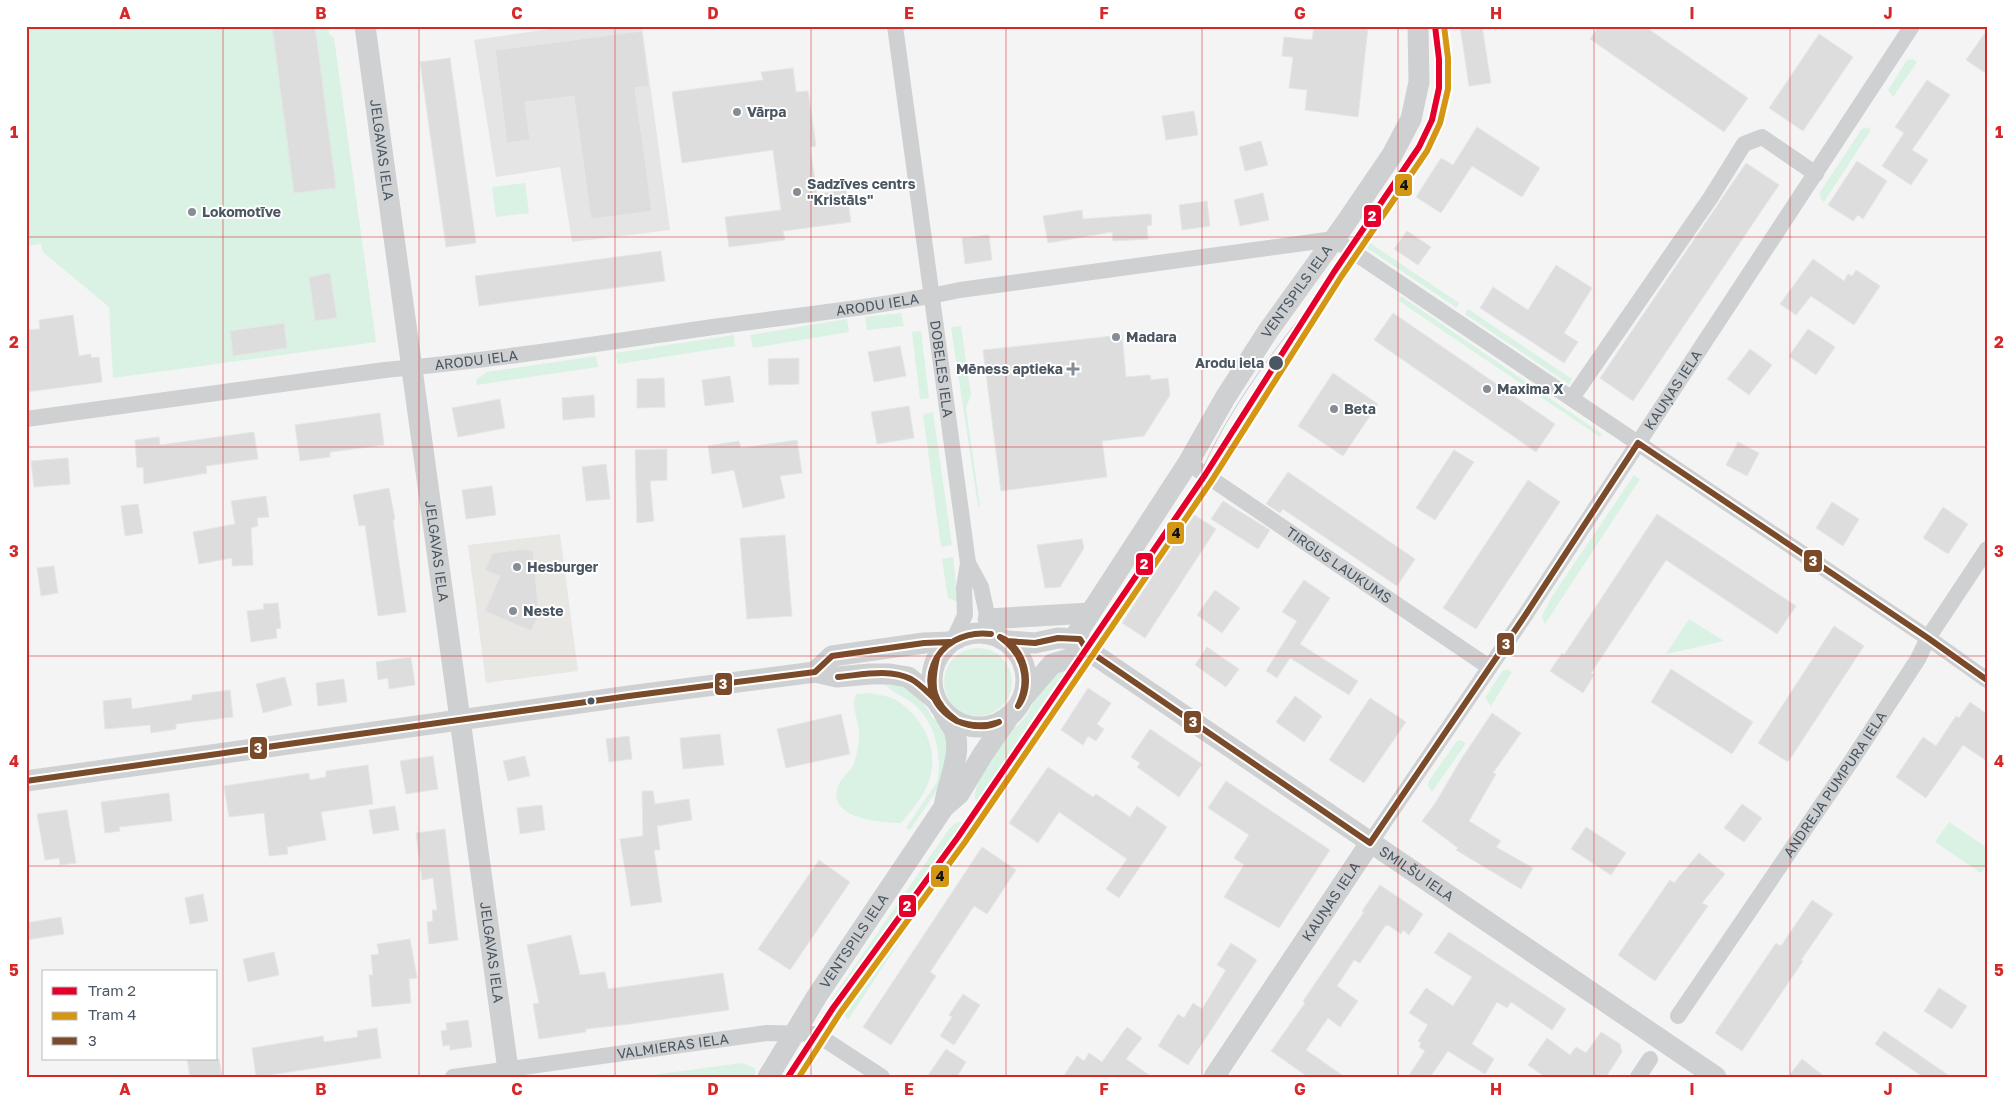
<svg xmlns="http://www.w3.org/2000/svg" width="2013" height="1103" font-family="'Golos Text',sans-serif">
<rect width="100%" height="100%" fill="#f4f4f4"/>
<path fill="#e8e7e3" d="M560,534L578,671L486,683L468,545Z"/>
<path fill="#e6e5e6" d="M571,26H642L670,230L572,242L560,167L496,177L474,40Z"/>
<path fill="#d9f2e3" d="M26,26H328L329,34L334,38L376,342L113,378L109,307L43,252L41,244L26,246Z
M1913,59L1917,62L1893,97L1888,90L1907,60Z
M1867,127L1871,130L1824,202L1820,198V192L1861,130Z
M525,183L529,213L496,217L492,187Z
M1370,243L1459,303L1457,308L1367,248Z
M1401,296L1602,434L1600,437L1399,301Z
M1468,309L1572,379L1569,384L1465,314Z
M901,313L904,326L867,330L865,317Z
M847,319L849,332L753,348L750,335Z
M961,326L971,395L966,408L980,506H978L951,327Z
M921,331L929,398L920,399L912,332Z
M734,335L735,346L618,364L615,353Z
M596,356L598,367L476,385L477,379L487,372Z
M933,412L952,545L941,547L923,414Z
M1634,475L1640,479L1545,624L1542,616L1551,598Z
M953,557L958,602L948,598L942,559Z
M1689,619L1724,641L1666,654Z
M944 682a34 34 0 1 1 68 0a34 34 0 1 1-68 0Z
M1071,666L1083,667L990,807L985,811C980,808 975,803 975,796C975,782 998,741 1009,731C1013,728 1018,726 1021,722C1031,712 1033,700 1040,689C1048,677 1059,671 1071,666Z
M1503,670H1508L1512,672L1491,706L1485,698Z
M884,682L899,683L919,696L932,717L940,725L950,747L938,789L910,830L906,828L937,782C943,756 935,723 915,705C905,696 890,693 884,682Z
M870,693C878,695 889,696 896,700C921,715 939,748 930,777C926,794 912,810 901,823C880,823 823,818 839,784C842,778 847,774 851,769C856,762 858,747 859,739C861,724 850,708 856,694Z
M1461,740L1466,743L1432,792L1428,786L1429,781L1456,742Z
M960,822L972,831L848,1020L831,1000L949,829L955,823Z
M1949,822L1987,848V864L1981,873L1935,842Z
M742,1063L755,1068V1077H637Z"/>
<path fill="#ddddde" stroke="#e5e6e7" d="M272,26H315L336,188L294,193Z
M1314,26L1368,27L1358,117L1305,110L1307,90L1289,88L1293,57L1282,56L1284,37L1312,40Z
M1460,26H1482L1491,83L1469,86Z
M1599,26H1644L1748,98L1724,132L1590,39Z
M1987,30V74L1966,60Z
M642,31L649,86L635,88L652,211L591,219L574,96L525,102L530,140L507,143L495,50Z
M1819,34L1853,57L1803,131L1769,108Z
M450,58L476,243L446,247L420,62Z
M793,68L796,92L808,91L816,146L810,147L817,194L846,190L851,222L783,231L785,240L729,247L725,217L781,210L773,150L682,163L672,92L763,80L761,72Z
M1927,80L1950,95L1912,150L1928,160L1911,185L1882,166L1904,133L1895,127Z
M1194,111L1198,135L1166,140L1162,116Z
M1477,127L1540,168L1522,197L1472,166L1441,213L1416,197L1441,158L1453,165Z
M1261,141L1268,165L1245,171L1239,147Z
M1857,161L1887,181L1863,219L1858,215L1853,221L1828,205Z
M1746,163L1779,185L1633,401L1600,378Z
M1263,193L1269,220L1240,226L1234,200Z
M1207,201L1210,226L1182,230L1179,205Z
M1082,210L1083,219L1151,214L1152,225L1147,226L1148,239L1113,241L1112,232L1048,243L1043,216Z
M1407,231L1431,247L1418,265L1394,249Z
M989,235L992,260L965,264L962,238Z
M661,251L665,281L479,306L475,276Z
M1813,259L1844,281L1848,274L1852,276L1856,270L1880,286L1854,325L1811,296L1796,315L1780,304Z
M1556,265L1592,288L1564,333L1578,342L1564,363L1480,308L1493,287L1528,310Z
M330,273L337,318L315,321L309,277Z
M1393,313L1555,424L1536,452L1374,340Z
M73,315L79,356L91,354V358L99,357L102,382L26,392V330L40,329L39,320Z
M284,323L287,348L233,356L230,331Z
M1808,329L1835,347L1816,375L1789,356Z
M1122,335L1126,377L1150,375L1151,380L1168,378L1170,395L1144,436L1102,441L1107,477L1001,491L983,350Z
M900,346L906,376L874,382L868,352Z
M1750,349L1772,365L1749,395L1727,379Z
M799,358V384L769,385L768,359Z
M1333,373L1378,404L1343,456L1298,426Z
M730,376L734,402L705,406L702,380Z
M664,378L665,407L637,408V379Z
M594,395L595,417L563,420L562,398Z
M500,399L505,428L458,437L452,408Z
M909,406L914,438L877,444L871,412Z
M380,413L384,445L330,452V457L300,461L295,425Z
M254,432L258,459L206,466L207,473L144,484L143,467L137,468L135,440L159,437L160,445Z
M797,440L802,473L780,476L785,498L743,508L734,470L712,474L708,446L739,441L741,448Z
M1738,442L1759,453L1747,476L1726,465Z
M667,449V480L650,481L654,521L637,523L635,450Z
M1454,450L1474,462L1435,520L1416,508Z
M68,458L70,484L34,487L31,461Z
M606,464L610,499L586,501L582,467Z
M1288,472L1415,559L1397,586L1283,509L1280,513L1266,504Z
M1528,480L1560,502L1476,629L1443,608Z
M492,486L496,515L466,519L462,490Z
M389,488L395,519L393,520L406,612L378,616L365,525L359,526L353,495Z
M266,496L269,517L257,518L258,526L251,528L253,565L232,566V558L199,564L193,532L235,524L231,501Z
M1223,501L1270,530L1258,549L1211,519Z
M1832,502L1859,519L1843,546L1816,528Z
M138,504L143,533L125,536L121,506Z
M1943,507L1968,524L1948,554L1923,538Z
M1193,514L1216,529L1145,638L1122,623Z
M1657,514L1796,606L1777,634L1666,560L1591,673L1594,675L1583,693L1550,671L1562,653L1564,655Z
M785,535L792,616L747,619L740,538Z
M1082,539L1084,548L1060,587L1045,588L1037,545Z
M525,549L533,552L538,606L542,607L531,631L485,611L500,576L485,570L493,553Z
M54,566L58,593L41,596L37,568Z
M1304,580L1330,598L1300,644L1358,681L1349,695L1290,658L1277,678L1266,671L1297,621L1282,612Z
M1215,590L1240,608L1222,633L1197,615Z
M278,603L281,628L276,629L277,638L251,642L247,611L264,609L263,604Z
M1834,626L1864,646L1788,762L1758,743Z
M1207,647L1239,669L1226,687L1195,665Z
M411,657L415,685L389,689L388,678L378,680L376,662Z
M1671,669L1753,722L1732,754L1651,702Z
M285,677L292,705L263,713L256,684Z
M344,679L347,702L318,706L316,683Z
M1088,688L1111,703L1097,724L1104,729L1096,741L1088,736L1083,745L1061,730Z
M230,690L233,717L176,724V729L151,733L150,725L105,729L103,701L131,698L132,709L192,700V695Z
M1295,696L1322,716L1304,742L1276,722Z
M1370,698L1406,722L1364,783L1329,760Z
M1970,702L1987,714V761L1963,745L1926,798L1896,777L1923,737L1936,746L1956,716L1959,718Z
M1492,713L1521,733L1493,773L1496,774L1469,821L1501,841L1496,847L1533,868L1521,889L1456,850L1458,848L1422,821L1436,802L1460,761Z
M841,714L850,754L786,768L777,729Z
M1150,729L1202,764L1179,797L1137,767L1140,763L1131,757Z
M720,734L724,765L683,769L680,738Z
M629,736L632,759L609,762L606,739Z
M433,756L438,789L406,794L400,761Z
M525,756L530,776L508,781L503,761Z
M368,765L373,804L321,812L326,840L287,847L288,854L269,856L264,813L229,817L224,786L309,773L310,780L326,777V771Z
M1048,767L1093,797L1096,794L1130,817L1137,806L1167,827L1119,898L1106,889L1127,859L1059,812L1038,843L1009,823Z
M1226,781L1330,850L1279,928L1224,897L1244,865L1234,858L1249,835L1208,808Z
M642,791H653L655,804L689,799L692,820L657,826L660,850H654L662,902L631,906L620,839L643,836Z
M169,793L172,821L119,827L120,831L105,833L101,802Z
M1742,804L1762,818L1744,842L1724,828Z
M542,805L545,830L520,834L517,808Z
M395,806L399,830L373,834L369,810Z
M67,810L76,863L60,865L59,858L45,860L37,814Z
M1586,827L1626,853L1611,875L1571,849Z
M445,829L458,940L429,944L427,922L433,921L432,910H437L433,878L422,880L416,833Z
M982,847L1016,870L987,914L974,906L930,972L936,976L891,1045L863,1027Z
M1699,853L1725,874L1702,903L1708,906L1655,981L1618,955L1670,880L1674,883Z
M819,860L850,882L790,970L758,949Z
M1380,885L1423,914L1409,935L1403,930L1401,934L1388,925L1385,926L1360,963L1354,960L1337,986L1358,1001L1340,1027L1328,1018L1306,1050L1345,1077H1308L1271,1051L1305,1003L1303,1001L1364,912L1362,911Z
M203,894L208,921L190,924L185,898Z
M1812,900L1833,914L1801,960L1803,961L1742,1051L1715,1033L1776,943L1781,946Z
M61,917L64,934L26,940V923Z
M1449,932L1566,1009L1552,1030L1511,1002L1507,1008L1497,1002L1472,1044L1494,1059L1485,1074L1448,1051L1430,1077H1408L1425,1051L1419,1047L1421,1043L1418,1041L1428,1025L1409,1013L1426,988L1453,1006L1472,977L1434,953Z
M571,935L580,975L605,972L608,989L723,973L729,1010L630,1024L586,1029V1032L539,1039L533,1004L539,1003L527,945Z
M410,939L417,978L409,979L411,1003L372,1007L369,975H373L371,955L379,954L377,944Z
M1231,943L1257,960L1188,1065L1158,1046L1178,1014L1184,1018L1193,1003L1202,1009L1226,970L1217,965Z
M274,952L279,975L248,982L243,959Z
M1939,988L1967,1006L1952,1029L1924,1011Z
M963,994L980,1005L954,1045L940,1036L952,1017L949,1015Z
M468,1020L472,1047L450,1050V1045L443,1046L441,1031L447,1030L446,1023Z
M1127,1027L1142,1038L1126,1059L1152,1077H1063L1077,1056L1084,1061L1089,1053L1102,1062Z
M377,1028L381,1058L256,1077L252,1048L323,1036L324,1042L358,1037L357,1031Z
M1884,1031L1951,1077H1923L1875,1044Z
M1601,1032L1620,1044L1622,1052L1606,1077H1545L1528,1065L1547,1038L1570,1055L1576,1047L1586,1053Z
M946,1049L966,1062L957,1077H927Z
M187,1059H219L222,1077H190Z
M1802,1059L1825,1077H1788Z"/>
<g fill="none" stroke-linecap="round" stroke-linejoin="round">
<g stroke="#ced0d2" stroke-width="16">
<path id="s1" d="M895,26L968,563L964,588L965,615L954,639"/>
<path d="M1572,398L1711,197L1744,144L1762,137L1816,174"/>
<path id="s2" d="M26,419L385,370C497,360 609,342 720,326C800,315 881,307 960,290L1334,239L1928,638L1987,680"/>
<path id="s3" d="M1188,463L1489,667"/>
<path d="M968,563L981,587L989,624L998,636"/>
<path id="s4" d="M1370,843L1524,617L1912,26"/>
<path id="s5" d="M1678,1016L1852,760L1918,659L1928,638L1987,549"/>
<path id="s6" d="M453,1077L767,1033L816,1034L882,1077"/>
<path d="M1638,1077L1650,1059"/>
</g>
<g stroke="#ced0d2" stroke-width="21">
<path id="s7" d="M365,26L509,1077"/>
<path d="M988,619L1090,613"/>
<circle cx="979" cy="680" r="47"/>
<path id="s8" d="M1074,638L1188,463L1225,398L1268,331L1345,224L1392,155L1411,119L1419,82L1418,26"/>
<path id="s9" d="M1007,641L1035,643L1058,638L1080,639L1086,649L1716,1077"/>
<path d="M815,672L832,656L924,643L950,642"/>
<path d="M1023,698L1052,664L1072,658L1086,649"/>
<path d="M26,781L629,696L815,672L837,677L870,674H890L908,677L935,699"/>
<path d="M944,807C947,783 963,754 954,730C951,724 947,719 944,713"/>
<path id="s10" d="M768,1077L817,996L944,807L959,794L983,754L1008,718"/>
<path id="s11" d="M1214,1077L1370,843"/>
</g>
<path stroke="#c9cacc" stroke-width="1" d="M1193,492C1220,420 1272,351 1321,292"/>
<g stroke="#fff" stroke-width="10">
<path id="bus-1" d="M1638,443L1928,638L1987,680
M1000,637C1025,647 1034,685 1018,706
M1000,637C1024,654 1031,680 1018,706
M1007,641L1035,643L1058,638L1080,639L1086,649L1370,843
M937,658C930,687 932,702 957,721
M838,677C861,675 889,668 911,679C920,684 927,692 935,699
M957,721C972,726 984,727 999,722
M957,721C971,727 985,729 999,722
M957,721C906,693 934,627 991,634
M26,781L629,696L815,672L832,656L924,643L950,642
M1370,843L1524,617L1638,443"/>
</g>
<use href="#bus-1" stroke="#7a4b2a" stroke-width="6"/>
<g stroke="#fff" stroke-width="10">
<path id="tram-1" d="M788,1077L833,1008L958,837L1205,475L1334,272L1419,147L1432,120L1439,88V59L1435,26"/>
</g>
<g stroke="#fff" stroke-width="10">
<path id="tram-2" d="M799,1077L840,1013L965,842L1212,480L1341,277L1427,151L1440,123L1448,89V58L1444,26"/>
</g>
<use href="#tram-1" stroke="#e4002b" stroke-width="6"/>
<use href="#tram-2" stroke="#d49613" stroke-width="6"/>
</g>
<path fill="none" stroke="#d62828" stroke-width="1" stroke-opacity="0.55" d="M223,26V1077M419,26V1077M615,26V1077M811,26V1077M1006,26V1077M1202,26V1077M1398,26V1077M1594,26V1077M1790,26V1077M26,237H1987M26,447H1987M26,656H1987M26,866H1987"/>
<g fill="#868d94" stroke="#fff" stroke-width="2">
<circle cx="737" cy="112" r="5"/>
<circle cx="797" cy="192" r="5"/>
<circle cx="192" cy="212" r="5"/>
<circle cx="1116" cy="337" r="5"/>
<path d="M1070.5 361.5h5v5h5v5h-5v5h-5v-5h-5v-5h5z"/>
<circle cx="1487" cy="389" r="5"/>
<circle cx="1334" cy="409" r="5"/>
<circle cx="517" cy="567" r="5"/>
<circle cx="513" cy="611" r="5"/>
</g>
<g fill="#4a5661" stroke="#fff" stroke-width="2">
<circle cx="1276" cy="363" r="8"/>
<circle cx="591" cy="701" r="4.5"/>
</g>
<g text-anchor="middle" stroke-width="4" stroke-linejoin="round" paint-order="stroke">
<g font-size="14" font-weight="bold" fill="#4a5661" stroke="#fff" text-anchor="start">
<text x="747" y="117">Vārpa</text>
<text x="807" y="189">Sadzīves centrs<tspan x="807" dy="16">"Kristāls"</tspan></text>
<text x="202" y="217">Lokomotīve</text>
<text x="1126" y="342">Madara</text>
<text x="1063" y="374" text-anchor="end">Mēness aptieka</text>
<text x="1497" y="394">Maxima X</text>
<text x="1344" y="414">Beta</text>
<text x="527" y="572">Hesburger</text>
<text x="523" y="616">Neste</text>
</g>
<g font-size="14" fill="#4a5661" stroke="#fff">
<text dy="5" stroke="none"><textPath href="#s7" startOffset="125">JELGAVAS IELA</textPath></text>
<text dy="5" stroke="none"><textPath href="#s8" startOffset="412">VENTSPILS IELA</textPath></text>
<text dy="5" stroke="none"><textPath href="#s2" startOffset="859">ARODU IELA</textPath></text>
<text dy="5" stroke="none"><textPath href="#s2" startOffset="454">ARODU IELA</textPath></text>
<text dy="5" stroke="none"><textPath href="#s1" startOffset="346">DOBELES IELA</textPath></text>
<text dy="5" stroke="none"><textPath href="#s4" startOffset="545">KAUŅAS IELA</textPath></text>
<text dy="5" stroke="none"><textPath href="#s7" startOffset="530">JELGAVAS IELA</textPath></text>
<text dy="5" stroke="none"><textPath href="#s3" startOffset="182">TIRGUS LAUKUMS</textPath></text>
<text dy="5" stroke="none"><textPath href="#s5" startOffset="280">ANDREJA PUMPURA IELA</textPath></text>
<text dy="5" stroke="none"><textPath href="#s9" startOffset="485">SMILŠU IELA</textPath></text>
<text dy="5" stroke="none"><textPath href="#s11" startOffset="211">KAUŅAS IELA</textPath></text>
<text dy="5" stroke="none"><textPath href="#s10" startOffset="161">VENTSPILS IELA</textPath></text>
<text dy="5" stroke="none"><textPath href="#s7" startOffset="935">JELGAVAS IELA</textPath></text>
<text dy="5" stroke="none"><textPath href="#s6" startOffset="222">VALMIERAS IELA</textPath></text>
</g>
<g font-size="14" font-weight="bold" fill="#4a5661" stroke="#fff" text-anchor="end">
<text x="1264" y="368">Arodu iela</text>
</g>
</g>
<g stroke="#fff" stroke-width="2">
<rect x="1394" y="173" width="19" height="24" rx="5" fill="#d49613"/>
<rect x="1363" y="204" width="19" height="24" rx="5" fill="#e4002b"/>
<rect x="1166" y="521" width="19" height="24" rx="5" fill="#d49613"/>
<rect x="1803" y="549" width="20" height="24" rx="5" fill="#7a4b2a"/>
<rect x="1135" y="552" width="19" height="24" rx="5" fill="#e4002b"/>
<rect x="1496" y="632" width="19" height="24" rx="5" fill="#7a4b2a"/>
<rect x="714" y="672" width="19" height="24" rx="5" fill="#7a4b2a"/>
<rect x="1183" y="710" width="19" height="24" rx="5" fill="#7a4b2a"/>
<rect x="249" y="736" width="19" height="24" rx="5" fill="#7a4b2a"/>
<rect x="930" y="864" width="20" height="24" rx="5" fill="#d49613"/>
<rect x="898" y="894" width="19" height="24" rx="5" fill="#e4002b"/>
</g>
<g font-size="14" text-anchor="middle" font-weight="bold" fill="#fff">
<text x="1372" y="221">2</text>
<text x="1813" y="566">3</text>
<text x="1144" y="569">2</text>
<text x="1506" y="649">3</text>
<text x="723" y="689">3</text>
<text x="1193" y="727">3</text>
<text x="258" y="753">3</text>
<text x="907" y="911">2</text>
</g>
<g font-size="14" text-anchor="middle" font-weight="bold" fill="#111">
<text x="1404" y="190">4</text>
<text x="1176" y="538">4</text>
<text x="940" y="881">4</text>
</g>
<rect width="2013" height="1103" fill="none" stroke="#ffffff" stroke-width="55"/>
<rect x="42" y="970" width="175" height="90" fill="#ffffff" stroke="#b7bbc0"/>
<rect x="52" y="987" width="25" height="8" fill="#e4002b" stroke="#b7bbc0"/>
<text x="88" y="996" font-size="15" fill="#4a5661">Tram 2</text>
<rect x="52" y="1012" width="25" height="8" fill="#d49613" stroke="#b7bbc0"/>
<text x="88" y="1020" font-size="15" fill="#4a5661">Tram 4</text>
<rect x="52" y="1037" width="25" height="8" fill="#7a4b2a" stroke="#b7bbc0"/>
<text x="88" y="1046" font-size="15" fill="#4a5661">3</text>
<rect x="28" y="28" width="1958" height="1048" fill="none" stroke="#d62828" stroke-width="2"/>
<g font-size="16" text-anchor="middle" font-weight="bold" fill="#d62828">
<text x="125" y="19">A</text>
<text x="321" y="19">B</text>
<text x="517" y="19">C</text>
<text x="713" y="19">D</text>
<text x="909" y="19">E</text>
<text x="1104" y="19">F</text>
<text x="1300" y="19">G</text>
<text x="1496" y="19">H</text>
<text x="1692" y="19">I</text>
<text x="1888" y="19">J</text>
<text x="14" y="138">1</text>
<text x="1999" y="138">1</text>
<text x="14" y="348">2</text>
<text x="1999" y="348">2</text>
<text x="14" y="557">3</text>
<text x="1999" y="557">3</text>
<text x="14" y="767">4</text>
<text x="1999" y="767">4</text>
<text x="14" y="976">5</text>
<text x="1999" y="976">5</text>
<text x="125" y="1095">A</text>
<text x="321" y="1095">B</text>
<text x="517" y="1095">C</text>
<text x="713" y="1095">D</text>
<text x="909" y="1095">E</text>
<text x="1104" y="1095">F</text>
<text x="1300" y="1095">G</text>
<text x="1496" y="1095">H</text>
<text x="1692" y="1095">I</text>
<text x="1888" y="1095">J</text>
</g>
</svg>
